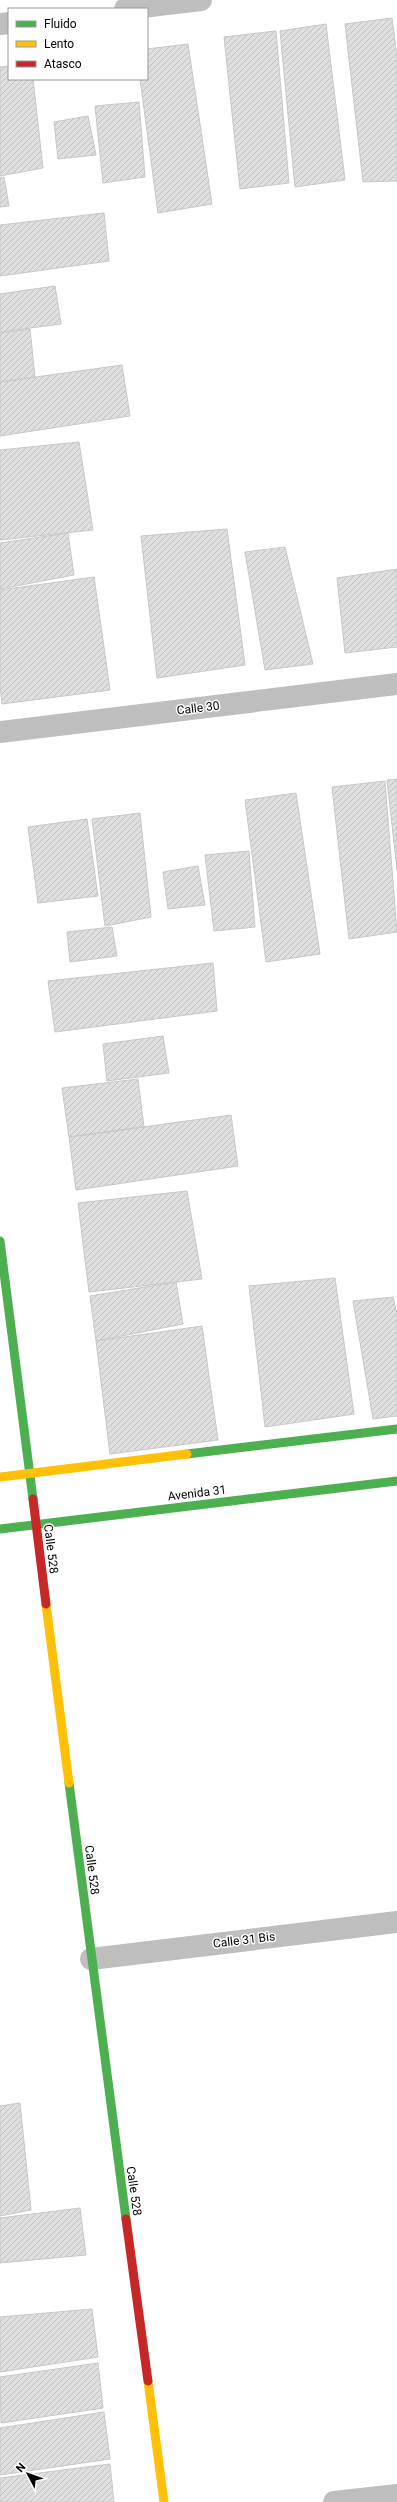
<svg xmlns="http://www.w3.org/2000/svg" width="397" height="2502" font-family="Roboto,sans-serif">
<defs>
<pattern id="building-hatch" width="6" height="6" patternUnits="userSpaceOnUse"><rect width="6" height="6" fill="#dfdfdf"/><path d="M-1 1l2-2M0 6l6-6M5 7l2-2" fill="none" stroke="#bebebe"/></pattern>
</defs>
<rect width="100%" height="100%" fill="#fff"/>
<path fill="url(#building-hatch)" stroke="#c7c7c7" d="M392,18L397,57V181L363,182L345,24Z
M326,24L345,180L295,187L280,31Z
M276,31L289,183L240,189L224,37Z
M188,44L212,204L158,213L140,79H147V49Z
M9,66V79H33L43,168L0,176V67Z
M139,102L145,177L103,183L95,106Z
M88,116L96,155L58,159L54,122Z
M4,177L9,206L0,207V178Z
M104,213L109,261L0,276V225Z
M55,286L61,324L0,332V294Z
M30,329L35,377L0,382V333Z
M122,365L130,416L0,436V382Z
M79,442L93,530L0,540V450Z
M227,529L245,665L157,678L141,536Z
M68,533L74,575L0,589V543Z
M285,547L313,664L265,670L245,552Z
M397,569V647L345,653L337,578Z
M94,577L110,690L2,704L0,686V590Z
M397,779V870L387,780Z
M385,781L397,932L349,939L332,787Z
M296,793L320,954L266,962L245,800Z
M140,813L151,917L105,926L92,819Z
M87,819L98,896L38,903L28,827Z
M249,851L255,927L214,931L205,855Z
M198,866L205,905L168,909L163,872Z
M112,927L117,956L70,962L67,932Z
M213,963L217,1011L55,1032L48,981Z
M163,1036L169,1073L107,1081L103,1044Z
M138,1079L144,1127L69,1137L62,1088Z
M231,1115L238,1166L76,1190L69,1137Z
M187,1191L202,1279L89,1292L78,1203Z
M335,1278L354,1414L265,1427L249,1286Z
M176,1282L183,1324L96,1341L90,1296Z
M393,1297L397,1314V1416L373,1419L353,1301Z
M202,1326L218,1440L110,1454L96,1341Z
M20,2103L31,2210L0,2216V2106Z
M80,2208L86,2255L0,2263V2218Z
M92,2309L98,2357L0,2372V2317Z
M98,2363L103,2408L1,2423L0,2377Z
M104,2412L110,2459L0,2475V2428Z
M110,2464L114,2502H0V2478Z"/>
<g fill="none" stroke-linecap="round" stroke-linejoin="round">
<path stroke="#bebebe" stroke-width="22" d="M125,9L201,0
M0,24L9,23
M0,732L397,684
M91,1959L397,1922
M334,2502L397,2495"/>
<path stroke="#4caf50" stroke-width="9" d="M0,1241L33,1499
M187,1454L397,1429
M0,1529L397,1481
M69,1783L126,2219"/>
<path stroke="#ffc107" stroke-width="9" d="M0,1477L187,1454
M46,1604L69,1783
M148,2381L164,2502"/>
<path stroke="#c62828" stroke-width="9" d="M33,1499L46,1604
M126,2219L148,2381"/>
</g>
<g text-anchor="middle" stroke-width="3" stroke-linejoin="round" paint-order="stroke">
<g font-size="12" fill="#000" stroke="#fff">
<text transform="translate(198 708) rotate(-7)" y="4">Calle 30</text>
<text transform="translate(197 1493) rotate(-7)" y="4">Avenida 31</text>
<text transform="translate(51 1549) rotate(83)" y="4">Calle 528</text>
<text transform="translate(92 1870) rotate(83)" y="4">Calle 528</text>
<text transform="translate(244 1940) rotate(-7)" y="4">Calle 31 Bis</text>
<text transform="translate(134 2191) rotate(82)" y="4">Calle 528</text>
</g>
</g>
<rect x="8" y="8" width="140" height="72" fill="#ffffff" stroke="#999999"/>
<rect x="16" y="21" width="20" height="6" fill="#4caf50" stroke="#999999"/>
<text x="44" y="28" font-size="12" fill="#000000">Fluido</text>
<rect x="16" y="41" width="20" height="6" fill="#ffc107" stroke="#999999"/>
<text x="44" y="48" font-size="12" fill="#000000">Lento</text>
<rect x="16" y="61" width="20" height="6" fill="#c62828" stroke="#999999"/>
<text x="44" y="68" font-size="12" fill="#000000">Atasco</text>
<g transform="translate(28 2474) rotate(311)" stroke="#ffffff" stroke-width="3" paint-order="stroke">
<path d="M0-3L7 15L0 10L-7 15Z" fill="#000000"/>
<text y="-6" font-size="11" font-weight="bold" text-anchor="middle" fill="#000000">N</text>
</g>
</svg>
